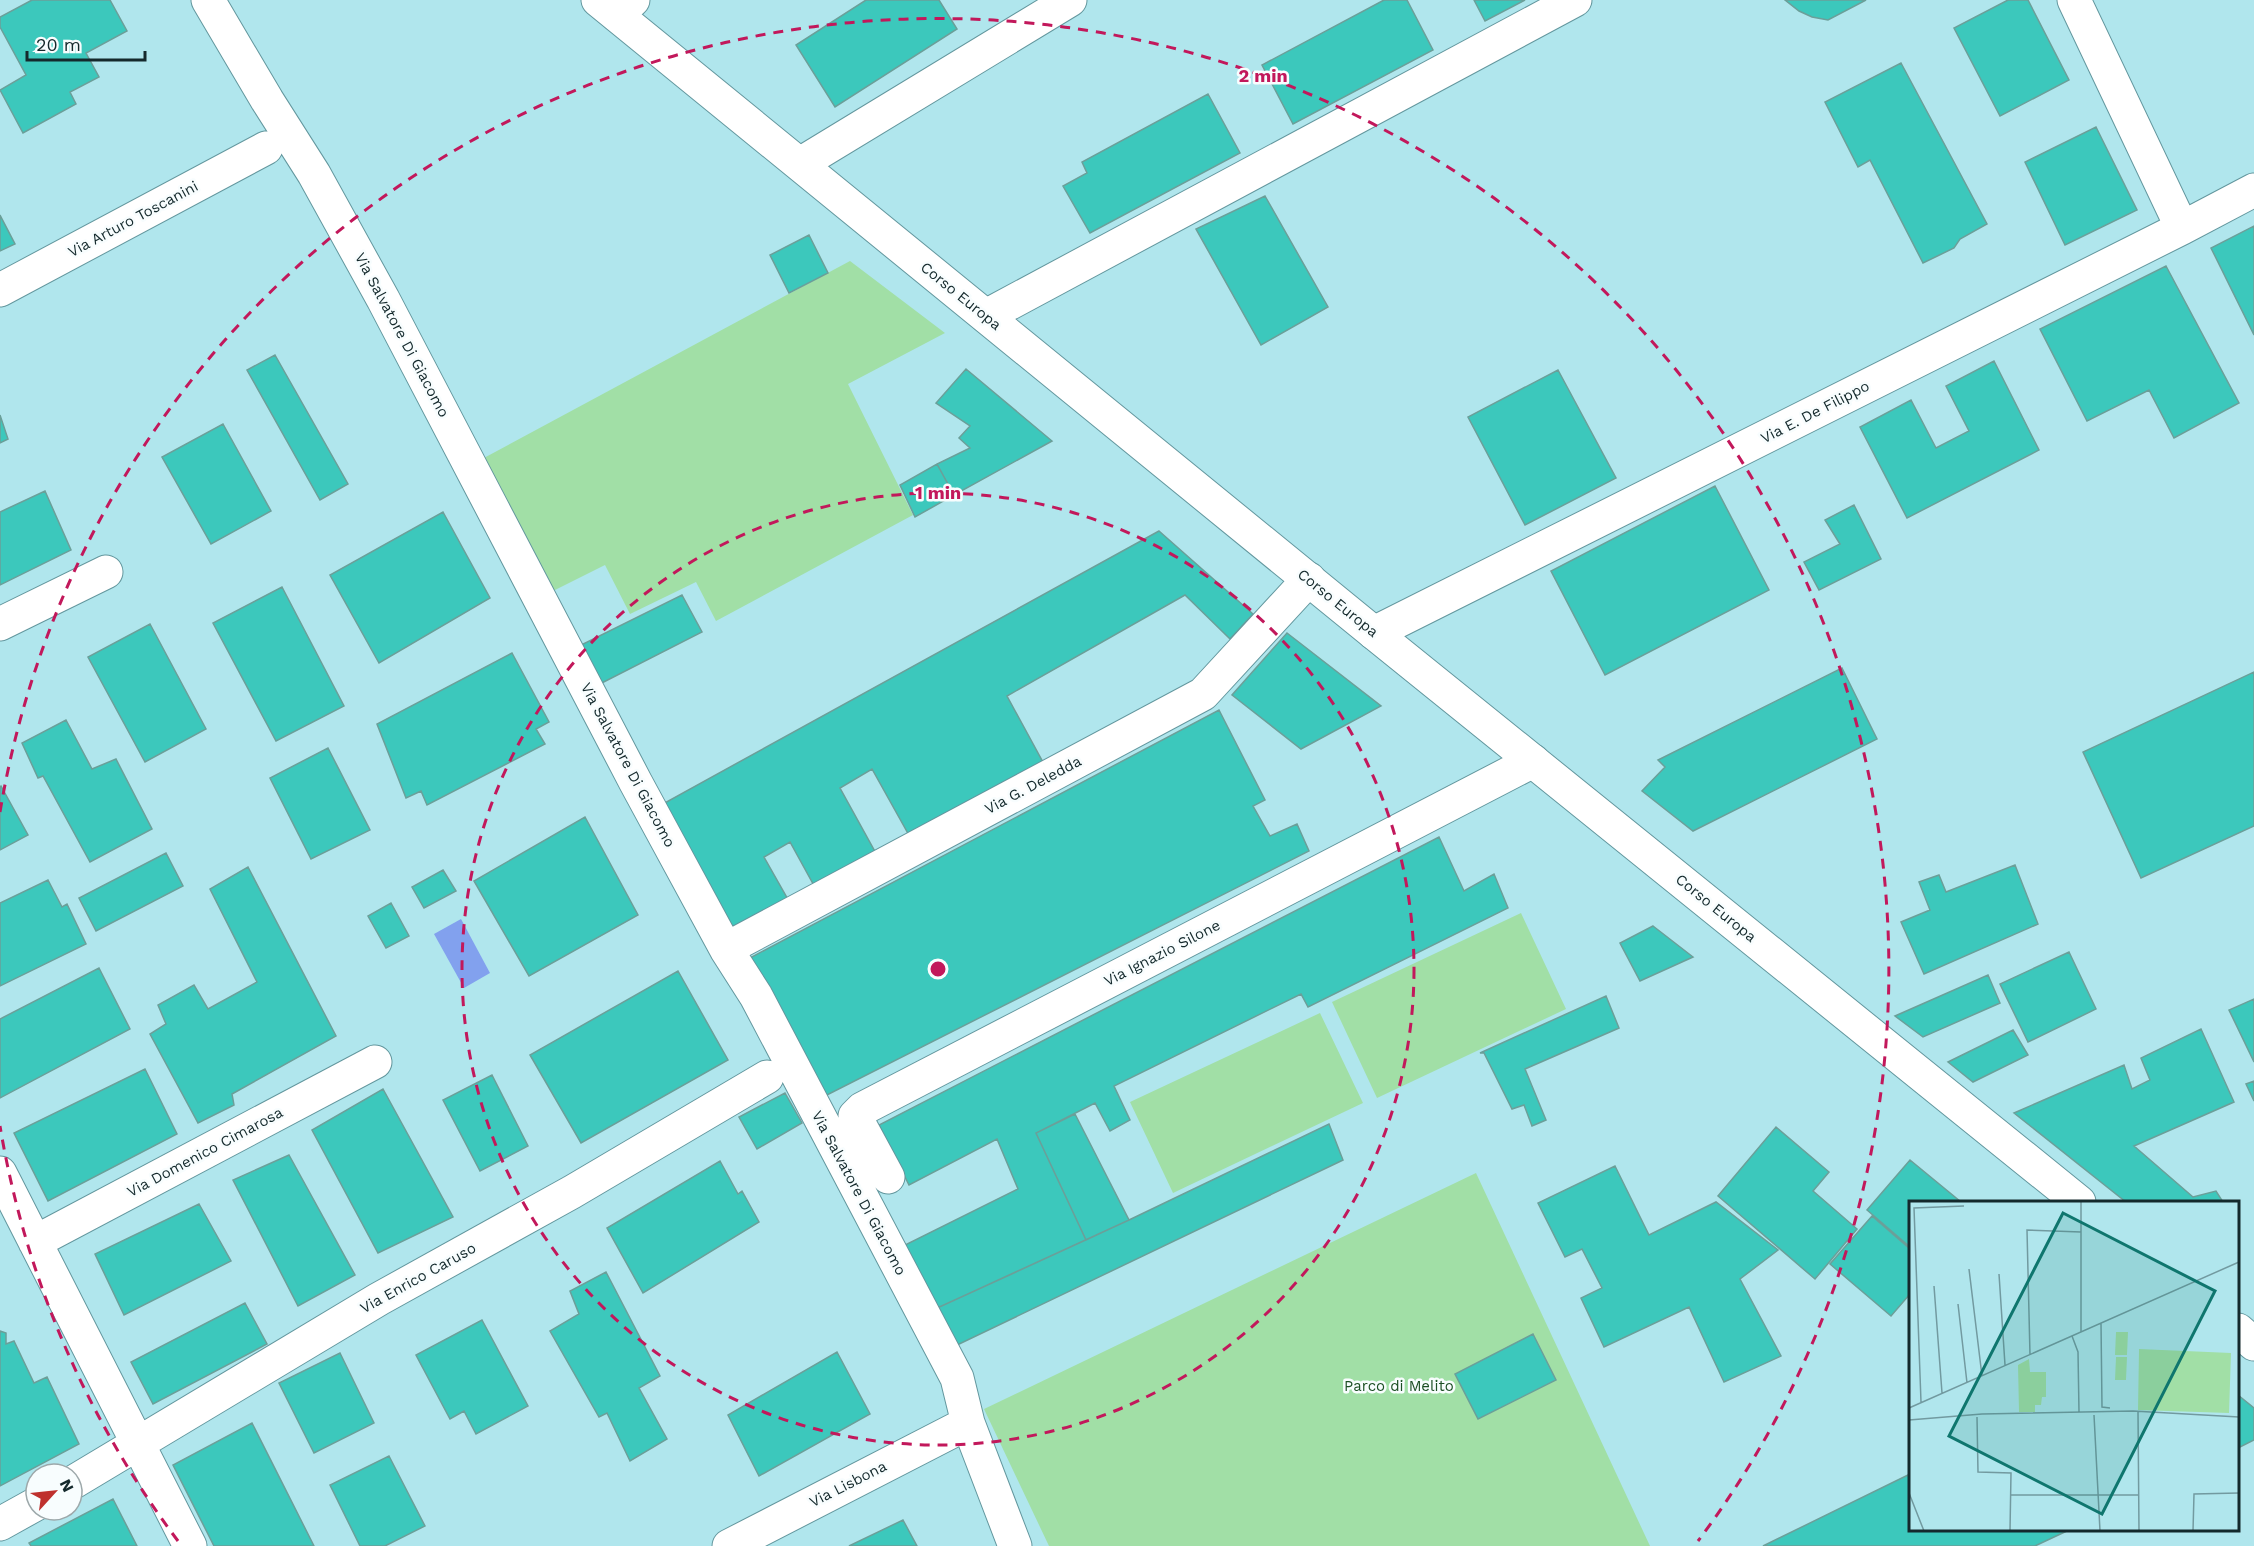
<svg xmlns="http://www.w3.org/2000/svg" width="2254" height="1546" font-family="'Work Sans',sans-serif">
<rect width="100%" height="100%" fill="#b0e6ed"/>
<path fill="#a1dfa6" d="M850,261L945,333L848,384L913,515L716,621L696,582L630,614L605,565L549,593L482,459Z
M1521,913L1566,1009L1377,1098L1332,1002Z
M1320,1013L1363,1103L1173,1193L1130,1102Z
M1476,1173L1650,1546H1049L984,1409Z"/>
<path fill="#82a1ee" d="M461,919L490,973L464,988L434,934Z"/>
<path fill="#3cc8bc" stroke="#6b9f99" stroke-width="1.5" d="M32,0H110L127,31L86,53L99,77L70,92L76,104L23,133L0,90L26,75L0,27V17Z
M866,0H939L957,29L835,107L796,45Z
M1384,0H1407L1433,50L1293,124L1262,65Z
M1474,0H1525L1485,21Z
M1785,0H1866L1828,20L1812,17L1799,11Z
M2008,0H2028L2069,80L2000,116L1954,28Z
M1901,63L1987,224L1960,239L1954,248L1923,263L1870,160L1858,167L1825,102Z
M1208,94L1240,153L1090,233L1063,186L1087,173L1082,162Z
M2096,127L2137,210L2065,245L2025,162Z
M1265,196L1328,307L1261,345L1196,229Z
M0,215L15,244L0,251Z
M2254,226V335L2211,248Z
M809,235L828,273L789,293L770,255Z
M2166,266L2239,403L2174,438L2149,390L2087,421L2040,329Z
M275,355L348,484L320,500L247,370Z
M1994,361L2039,450L1907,518L1860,427L1911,400L1936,448L1969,431L1946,386Z
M966,369L1052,441L954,495L937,464L970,448L959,438L970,426L936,403Z
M1558,370L1616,478L1525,525L1468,417Z
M0,415L8,439L0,443Z
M223,424L271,511L211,544L162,457Z
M937,464L954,495L915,517L900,485Z
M1715,486L1769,590L1605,675L1551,571Z
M45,491L71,550L0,585V512Z
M1854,505L1881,559L1819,590L1804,562L1840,544L1825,520Z
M443,512L490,598L379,663L330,575Z
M1159,531L1253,614L1230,639L1185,595L1007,696L1044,764L910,837L872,769L840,788L878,857L817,891L790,842L764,857L790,903L733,935L661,805Z
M282,587L344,706L276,741L213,623Z
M682,595L702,632L594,687L573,649Z
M150,624L206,729L145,762L88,657Z
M1287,633L1381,706L1301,749L1232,695Z
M512,653L549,722L536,729L545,744L427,805L421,791L406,798L377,724Z
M1842,668L1877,739L1693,831L1642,791L1665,767L1658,760Z
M2254,672V826L2141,878L2083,752Z
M1219,710L1265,800L1253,806L1270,836L1297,824L1309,851L821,1098L746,960Z
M66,720L92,769L116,759L152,829L90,862L43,776L38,778L22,743Z
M328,748L370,830L311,859L270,778Z
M1,786L28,835L0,850V787Z
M585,817L638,915L529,976L474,881Z
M1439,837L1464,891L1494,874L1508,908L1308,1007L1301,994L1114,1086L1130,1120L1110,1131L1095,1103L1036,1133L1086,1240L935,1309L901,1247L1018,1189L997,1139L909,1185L879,1125Z
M166,853L183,886L96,931L79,898Z
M2015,865L2038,924L1924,974L1901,922L1930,910L1919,882L1939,875L1946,892Z
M248,867L336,1036L232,1094L234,1105L198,1123L150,1034L166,1024L158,1005L194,985L208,1009L257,982L210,889Z
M443,870L456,891L424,908L412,887Z
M48,880L62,907L67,904L86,944L0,986V903Z
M391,903L409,936L386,948L368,916Z
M1653,926L1693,957L1640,981L1620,943Z
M2069,952L2096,1009L2028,1042L2000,984Z
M99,968L130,1029L0,1098V1019Z
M678,971L728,1060L581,1143L530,1055Z
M1988,975L2000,1003L1923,1037L1895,1016Z
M1606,996L1619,1028L1525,1069L1546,1120L1532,1126L1524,1105L1512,1109L1484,1053H1480Z
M2254,999V1062L2229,1010Z
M2201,1029L2234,1102L2134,1146L2193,1197L2216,1191L2223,1202H2126L2014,1113L2124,1065L2132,1089L2150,1080L2141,1058Z
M2013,1030L2028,1055L1973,1082L1948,1062Z
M145,1069L177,1134L48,1201L14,1133Z
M492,1075L528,1146L480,1171L443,1100Z
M2254,1081V1101L2246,1084Z
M383,1089L453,1217L378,1253L312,1130Z
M785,1093L802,1123L757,1149L739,1117Z
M1075,1114L1129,1220L1086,1240L1036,1133Z
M1329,1124L1343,1160L953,1347L935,1309L1129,1220Z
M1776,1127L1829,1172L1813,1191L1857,1229L1815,1279L1718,1196Z
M289,1155L355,1275L298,1306L233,1180Z
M1910,1160L1961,1202H1910V1247L1867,1210Z
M720,1161L738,1194L742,1191L759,1222L643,1293L607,1228Z
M1615,1166L1649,1235L1716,1202L1778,1250L1740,1279L1781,1356L1724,1382L1689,1307L1604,1347L1581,1298L1602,1288L1582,1249L1565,1257L1538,1203Z
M199,1204L231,1261L124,1315L95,1254Z
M1872,1216L1910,1249V1294L1891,1316L1830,1264Z
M606,1272L660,1376L639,1388L667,1439L630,1461L607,1413L599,1417L550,1331L579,1314L570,1291Z
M245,1303L267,1344L153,1404L131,1362Z
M482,1320L528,1406L476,1434L464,1411L450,1419L416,1355Z
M0,1331L6,1333V1344L14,1341L34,1383L47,1377L79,1444L0,1486Z
M1533,1334L1556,1380L1478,1419L1455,1374Z
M837,1352L870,1414L759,1476L728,1415Z
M340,1353L374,1423L314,1453L279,1383Z
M2238,1395L2254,1408V1440L2238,1448Z
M252,1423L314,1546H214L173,1465Z
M389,1456L425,1526L385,1546H360L330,1485Z
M1910,1474V1530H2069L2035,1546H1763Z
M113,1499L137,1546H31L29,1543Z
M903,1520L917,1546H849Z"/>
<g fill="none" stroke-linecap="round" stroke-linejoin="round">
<g stroke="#63979e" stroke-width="35">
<path id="minor" d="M208,0L267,100L314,174L383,299L636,783L726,949L756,996L957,1378L968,1423L1015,1546
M2074,0L2182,228
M617,15L633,0
M800,164L1070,0
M0,290L266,148
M986,316L1575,0
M0,624L106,572
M1374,633L2182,228L2254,190
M726,949L1203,694L1309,579
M0,1173L190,1546
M888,1177L855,1116L862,1109L1533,761
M35,1242L375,1062
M72,1483L379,1299L572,1192L767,1077
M0,1524L36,1504
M729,1546L968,1423"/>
</g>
<g stroke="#63979e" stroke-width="35">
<path id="major" d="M598,0L1374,633L2079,1202
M2238,1330L2254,1344"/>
</g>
<use href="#minor" stroke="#fff" stroke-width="33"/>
<use href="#major" stroke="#fff" stroke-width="33"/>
</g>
<g fill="none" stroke="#c2185b" stroke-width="3" stroke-dasharray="10 8">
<circle cx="938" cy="969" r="476"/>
<path d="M178 1541A951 951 0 0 1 0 1126M0 812A951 951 0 1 1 1698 1541"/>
</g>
<g text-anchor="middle" stroke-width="5" stroke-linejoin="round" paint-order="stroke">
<g font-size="15" fill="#14292c" stroke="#f8fdfe">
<text transform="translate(133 219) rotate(-28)" y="5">Via Arturo Toscanini</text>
<text transform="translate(961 296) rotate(39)" y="5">Corso Europa</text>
<text transform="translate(402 335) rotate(62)" y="5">Via Salvatore Di Giacomo</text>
<text transform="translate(1815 412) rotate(-27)" y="5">Via E. De Filippo</text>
<text transform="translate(1338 603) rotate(39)" y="5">Corso Europa</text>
<text transform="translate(628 765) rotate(62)" y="5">Via Salvatore Di Giacomo</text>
<text transform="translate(1033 785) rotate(-28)" y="5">Via G. Deledda</text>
<text transform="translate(1716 908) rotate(39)" y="5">Corso Europa</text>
<text transform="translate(1162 953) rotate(-27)" y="5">Via Ignazio Silone</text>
<text transform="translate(205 1152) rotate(-28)" y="5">Via Domenico Cimarosa</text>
<text transform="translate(859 1193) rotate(62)" y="5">Via Salvatore Di Giacomo</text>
<text transform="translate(418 1278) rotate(-29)" y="5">Via Enrico Caruso</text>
<text transform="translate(848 1484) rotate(-27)" y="5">Via Lisbona</text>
</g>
<g font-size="15" fill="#1c4f24" stroke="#f8fdfe">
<text x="1399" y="1391">Parco di Melito</text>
</g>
</g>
<g transform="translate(1909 1201)">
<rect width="330" height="330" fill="#b0e6ed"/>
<path d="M207,131H219L218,154H206ZM230,148L322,152L320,212L229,209ZM207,156H218L217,179H206ZM120,158L121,171H137V196H133L132,204H126V211H110L109,164Z" fill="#a1dfa6"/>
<path fill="none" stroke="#729aa0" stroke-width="1.5" d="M172,0V131M60,68L73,175M90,73L96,164M25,85L33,192M49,103L58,182M192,122L193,206L201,207M163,135L169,151L170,211M121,154L118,29L172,31M12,201L5,7L55,5M0,207L330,61M229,211L230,330M185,214L191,330M68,216L69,271L102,272L101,330M0,219L73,213L224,210L330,216M0,292L15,330M101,294H230M284,330L285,293L330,292"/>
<path fill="#0f766e" fill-opacity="0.15" stroke="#0f766e" stroke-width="3" d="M154,12L306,90L193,313L40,235Z"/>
<rect width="330" height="330" fill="none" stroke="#14292c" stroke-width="3"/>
</g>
<circle cx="938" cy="969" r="9" fill="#c2185b" stroke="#f8fdfe" stroke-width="3"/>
<g font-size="18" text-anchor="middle" font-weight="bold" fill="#c2185b" stroke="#f8fdfe" stroke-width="5" stroke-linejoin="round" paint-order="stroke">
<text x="1263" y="82">2 min</text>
<text x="938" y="499">1 min</text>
</g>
<g transform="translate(54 1492) rotate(63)"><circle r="28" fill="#f8fdfe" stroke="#9da8aa" stroke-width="1.5"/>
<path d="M0-4.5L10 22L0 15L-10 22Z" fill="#bf312e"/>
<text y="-9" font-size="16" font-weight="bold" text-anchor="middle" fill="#14292c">N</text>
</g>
<path d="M27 51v9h118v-9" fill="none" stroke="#14292c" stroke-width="3"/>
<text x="36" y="51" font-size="18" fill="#14292c" stroke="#f8fdfe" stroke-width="4.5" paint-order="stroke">20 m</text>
</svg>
